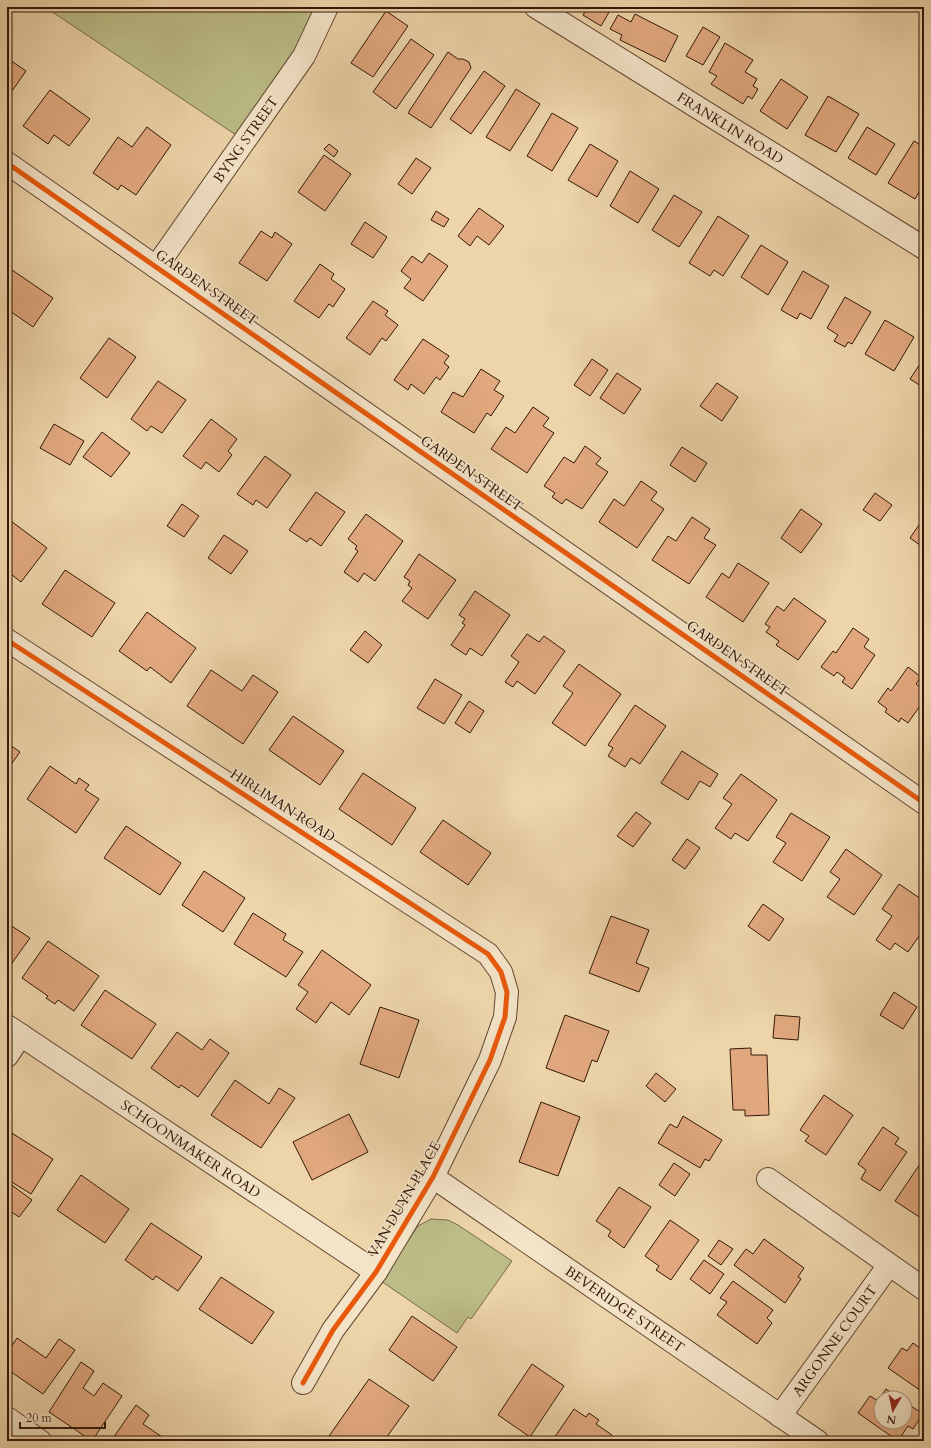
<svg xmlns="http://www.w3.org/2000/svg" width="931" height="1448" font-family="Cardo,serif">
<rect width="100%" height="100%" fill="#edd4a9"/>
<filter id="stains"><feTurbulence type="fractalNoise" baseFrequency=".005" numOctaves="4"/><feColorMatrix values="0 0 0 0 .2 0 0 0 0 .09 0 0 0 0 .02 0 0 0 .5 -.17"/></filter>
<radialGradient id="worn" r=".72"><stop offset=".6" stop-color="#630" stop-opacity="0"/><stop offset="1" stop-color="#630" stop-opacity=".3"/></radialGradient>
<path fill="#bcbc86" stroke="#786a46" d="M45,7H327L245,141Z
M431,1219L448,1220L458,1225L512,1261L471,1319L468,1317L457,1333L381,1281L418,1226Z"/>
<path fill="#e1a87f" stroke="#331707" d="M588,7H612L601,26L583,15Z
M386,11L408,26L373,77L351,63Z
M635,14L678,36L665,62L620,40L622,35L610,29L618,15L631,22Z
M703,27L720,37L703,65L686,56Z
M411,39L434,55L396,109L373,92Z
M725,43L753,60L745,72L757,79L753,86L758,89L752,99L748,96L743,104L711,84L717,76L709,72Z
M448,52L458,59H463L469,62L471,68L431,128L408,113Z
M7,58L26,71L7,98Z
M484,71L505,86L471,134L450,119Z
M781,79L808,97L787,129L760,111Z
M516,89L540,104L510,151L486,137Z
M50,90L90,119L69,146L54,135L48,144L23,126Z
M828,96L859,114L836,152L805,135Z
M552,113L578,128L552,171L527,156Z
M147,127L171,145L136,195L121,185L118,190L93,173L118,137L132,147Z
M867,127L895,144L876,175L848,158Z
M914,141L924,147V184L915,199L888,183Z
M329,144L338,151L334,157L324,149Z
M590,144L618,161L597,197L568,180Z
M324,155L351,174L325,211L298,192Z
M416,158L431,168L412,194L398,184Z
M630,171L659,189L638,223L610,206Z
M674,195L702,212L679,247L652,230Z
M479,208L504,226L489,245L477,236L470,246L458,236Z
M436,211L449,219L444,227L431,220Z
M718,216L749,236L723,276L714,270L710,276L689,263Z
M365,222L387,237L373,258L351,244Z
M261,231L272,238L275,232L292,244L267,281L239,263Z
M761,245L788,262L768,295L741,277Z
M429,253L448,266L423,301L404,288L411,279L401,271L412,256L422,263Z
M320,264L334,274L331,279L345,289L333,307L329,304L319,318L294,301Z
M12,270L53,298L33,327L7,309V277Z
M803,271L829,286L811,319L800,313L797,319L781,310Z
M845,297L871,312L852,344L848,342L845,347L834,341L838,335L827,328Z
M373,301L388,311L385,315L398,325L386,341L382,338L370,355L346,338Z
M885,320L914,337L894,371L865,354Z
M109,338L136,357L107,398L80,378Z
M423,339L449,356L444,363L449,367L440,380L436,377L424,394L411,384L408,390L394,380Z
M924,358V388L910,379Z
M592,359L608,370L590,396L574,385Z
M481,369L500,381L494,390L504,396L491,416L487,413L474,433L441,412L453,392L463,397Z
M617,373L641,389L624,414L600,398Z
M158,381L186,400L162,433L151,426L147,431L131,419Z
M717,383L738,397L722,421L700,406Z
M533,407L549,418L543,426L554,433L527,473L491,449L506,427L515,433Z
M211,419L237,439L228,451L232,455L219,472L206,462L201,469L183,456Z
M54,424L84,441L70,465L40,448Z
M102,432L130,453L111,477L83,457Z
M585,446L601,458L596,464L608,472L582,509L566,499L562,504L552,497L555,493L544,486L564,457L574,463Z
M682,447L707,463L695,482L670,465Z
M265,456L291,475L267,508L256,500L253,505L237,494Z
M641,481L657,492L651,500L664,509L637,548L599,522L614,499L624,506Z
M316,492L345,512L321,546L310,538L307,542L289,530Z
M875,493L892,505L880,521L863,510Z
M182,504L199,516L184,537L167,526Z
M801,509L822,524L801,553L781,538Z
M366,514L403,541L375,581L364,573L358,582L344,572L358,551L355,549L357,546L348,539Z
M692,517L710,529L704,538L716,545L689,584L652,560L668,536L676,541Z
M7,518L47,548L21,582L7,571Z
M921,522L924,524V548L910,538Z
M224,535L248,551L231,574L208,558Z
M419,554L456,580L428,619L402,601L412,588L408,585L410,581L404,577Z
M738,563L769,583L743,622L706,597L722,573L729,578Z
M65,570L115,603L92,637L42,604Z
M475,591L510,615L482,656L470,648L466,655L451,645L465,625L462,623L465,619L459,615Z
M794,598L826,621L798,660L776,645L779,641L766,632L770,627L765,624L777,606L784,611Z
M147,612L196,648L171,683L150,667L147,671L119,651Z
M853,628L869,639L864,647L875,655L852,689L842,682L845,678L837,672L834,676L821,667L833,651L836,653Z
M365,631L382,645L368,663L350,650Z
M527,634L539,642L544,636L565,651L535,694L517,681L513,687L505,682L519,662L511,656Z
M579,664L621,694L585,746L552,723L573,693L563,686Z
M908,667L921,677L916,684L924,690V700L908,723L901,718L899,722L885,712L887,709L878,702L888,688L891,691Z
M211,670L242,691L253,675L278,692L243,744L187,706Z
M435,679L462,695L444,724L417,708Z
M469,701L484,711L470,733L455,723Z
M635,705L666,726L640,764L631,758L625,767L608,756L613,748L608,745Z
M293,716L344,751L320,785L269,750Z
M7,743L20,752L7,770Z
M682,751L718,774L710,787L700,781L688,800L661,783Z
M50,766L76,784L79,778L89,785L85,790L99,799L76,833L27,799Z
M363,773L416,808L392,845L339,809Z
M741,774L777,800L748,841L735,833L731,839L715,828L732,804L723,798Z
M636,812L651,823L633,847L617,836Z
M791,813L830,837L802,881L773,862L786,843L776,837Z
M443,820L491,853L468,885L420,852Z
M126,826L181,863L160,895L104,858Z
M687,839L700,848L685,869L672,860Z
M846,849L882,875L854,915L827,897L840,879L830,872Z
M204,871L245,898L223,932L182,905Z
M899,884L924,901V929L908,952L895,943L890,950L876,940L892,916L882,909Z
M763,904L784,919L769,941L748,926Z
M253,913L286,934L283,940L303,952L286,977L234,944Z
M611,916L649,930L636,963L649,968L639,992L589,973Z
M7,923L30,938L7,970Z
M48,941L99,976L74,1011L58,1000L55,1004L46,998L48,996L22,978Z
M322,950L371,985L349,1015L331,1002L316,1023L296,1009L308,992L298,985Z
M105,990L156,1024L132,1059L81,1025Z
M894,992L917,1007L903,1029L880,1015Z
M380,1007L419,1020L399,1078L360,1064Z
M565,1015L609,1031L597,1062L592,1060L584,1082L546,1068Z
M775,1015L800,1017L798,1040L773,1038Z
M177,1032L202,1050L210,1039L229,1053L198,1097L181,1085L179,1088L151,1068Z
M751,1048V1055H767L769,1115L745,1116V1110H733L730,1049Z
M656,1073L676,1089L665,1102L646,1086Z
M235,1080L269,1104L279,1088L295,1098L261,1148L211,1115Z
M824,1095L853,1115L826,1155L805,1141L809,1136L800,1130Z
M541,1102L580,1117L558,1176L519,1162Z
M349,1114L368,1152L312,1180L293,1142Z
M683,1116L722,1140L709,1161L705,1159L700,1168L658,1143L670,1124L677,1128Z
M883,1127L899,1138L895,1144L907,1152L880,1191L861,1179L866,1170L858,1164Z
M7,1130L53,1159L31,1194L7,1179Z
M924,1158V1220L895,1201Z
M674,1163L690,1174L675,1196L659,1185Z
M81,1175L129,1209L105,1243L57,1210Z
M9,1183L32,1200L19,1217L7,1209V1186Z
M619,1187L651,1207L624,1248L608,1236L611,1231L596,1221Z
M670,1220L699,1240L671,1280L656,1270L659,1266L645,1256Z
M151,1223L202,1257L178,1291L156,1276L153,1280L125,1260Z
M764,1239L804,1268L798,1277L801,1279L785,1303L734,1265L746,1249L753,1254Z
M719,1240L733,1249L721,1265L708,1256Z
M704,1260L724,1274L710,1294L690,1279Z
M221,1277L274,1312L252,1344L199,1309Z
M733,1281L773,1310L767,1318L772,1323L757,1344L717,1315L727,1302L720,1298Z
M412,1316L457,1347L433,1381L389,1350Z
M17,1338L46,1358L59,1339L75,1350L43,1394L7,1369V1353Z
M913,1343L924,1351V1393L888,1368L902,1348L907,1351Z
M81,1362L94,1371L83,1388L94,1396L103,1383L122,1396L92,1441L49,1412Z
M532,1364L564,1386L530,1437L498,1415Z
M369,1379L409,1406L384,1441H330L327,1439Z
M886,1389L899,1398H881V1422H905V1402L923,1414L913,1429L908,1426L898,1441L858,1413L870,1396L878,1401Z
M136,1405L149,1415L143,1424L168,1441H111Z
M574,1409L586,1417L589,1413L599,1420L596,1424L612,1435L608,1440L610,1441H552Z"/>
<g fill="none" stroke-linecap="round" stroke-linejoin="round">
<g stroke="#624630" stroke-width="24">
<g id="street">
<path id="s1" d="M536,7L924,248"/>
<path d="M7,163L924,803"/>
<path id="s2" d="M156,267L304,56L327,7"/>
<path d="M7,640L488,954L501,972L507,992L505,1017L490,1060L433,1177L376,1272L333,1330L303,1383"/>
<path id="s3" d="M7,1026L376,1272"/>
<path d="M7,1056L21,1035"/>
<path id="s4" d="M433,1177L817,1441"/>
<path d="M768,1179L924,1289"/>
<path id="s5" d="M780,1416L889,1265"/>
<path d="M7,1418L40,1441"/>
</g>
</g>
<use href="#street" stroke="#f3e3c7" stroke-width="22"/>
<g stroke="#f3e3c7" stroke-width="8">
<path id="cycleway" d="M7,163L924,803
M7,640L488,954L501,972L507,992L505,1017L490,1060L433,1177L376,1272L333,1330L303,1383"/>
</g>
<use href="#cycleway" stroke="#e8590c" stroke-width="5"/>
</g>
<g text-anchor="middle" stroke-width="3" stroke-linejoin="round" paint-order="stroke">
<g font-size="14" fill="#331707" stroke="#f3e3c7">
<text dy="5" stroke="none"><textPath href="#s1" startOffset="229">FRANKLIN ROAD</textPath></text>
<text dy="5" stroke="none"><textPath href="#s2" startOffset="156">BYNG STREET</textPath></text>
<text transform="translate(207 287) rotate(35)" y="5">GARDEN STREET</text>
<text transform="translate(472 473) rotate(35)" y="5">GARDEN STREET</text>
<text transform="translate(738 658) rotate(35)" y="5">GARDEN STREET</text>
<text transform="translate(283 805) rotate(33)" y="5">HIRLIMAN ROAD</text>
<text dy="5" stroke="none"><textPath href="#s3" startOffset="221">SCHOONMAKER ROAD</textPath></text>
<text transform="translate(404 1199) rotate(-60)" y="5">VAN DUYN PLACE</text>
<text dy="5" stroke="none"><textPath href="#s4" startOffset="233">BEVERIDGE STREET</textPath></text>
<text dy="5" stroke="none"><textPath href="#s5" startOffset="93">ARGONNE COURT</textPath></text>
</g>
</g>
<rect width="931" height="1448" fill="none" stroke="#edd4a9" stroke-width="24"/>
<rect x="8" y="8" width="915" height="1432" fill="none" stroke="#331707" stroke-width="2"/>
<rect x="12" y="12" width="907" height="1424" fill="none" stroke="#331707"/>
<g transform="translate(893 1410) rotate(189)"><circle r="19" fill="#f3e3c7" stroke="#a6917a"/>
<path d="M0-3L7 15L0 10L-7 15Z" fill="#8f2418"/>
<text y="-6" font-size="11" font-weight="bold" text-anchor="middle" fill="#331707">N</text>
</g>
<path d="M20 1422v6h85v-6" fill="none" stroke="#331707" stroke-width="2"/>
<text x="26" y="1422" font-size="12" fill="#331707" stroke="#f3e3c7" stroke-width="3" paint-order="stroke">20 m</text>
<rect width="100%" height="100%" filter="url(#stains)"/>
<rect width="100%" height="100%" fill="url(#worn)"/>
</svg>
